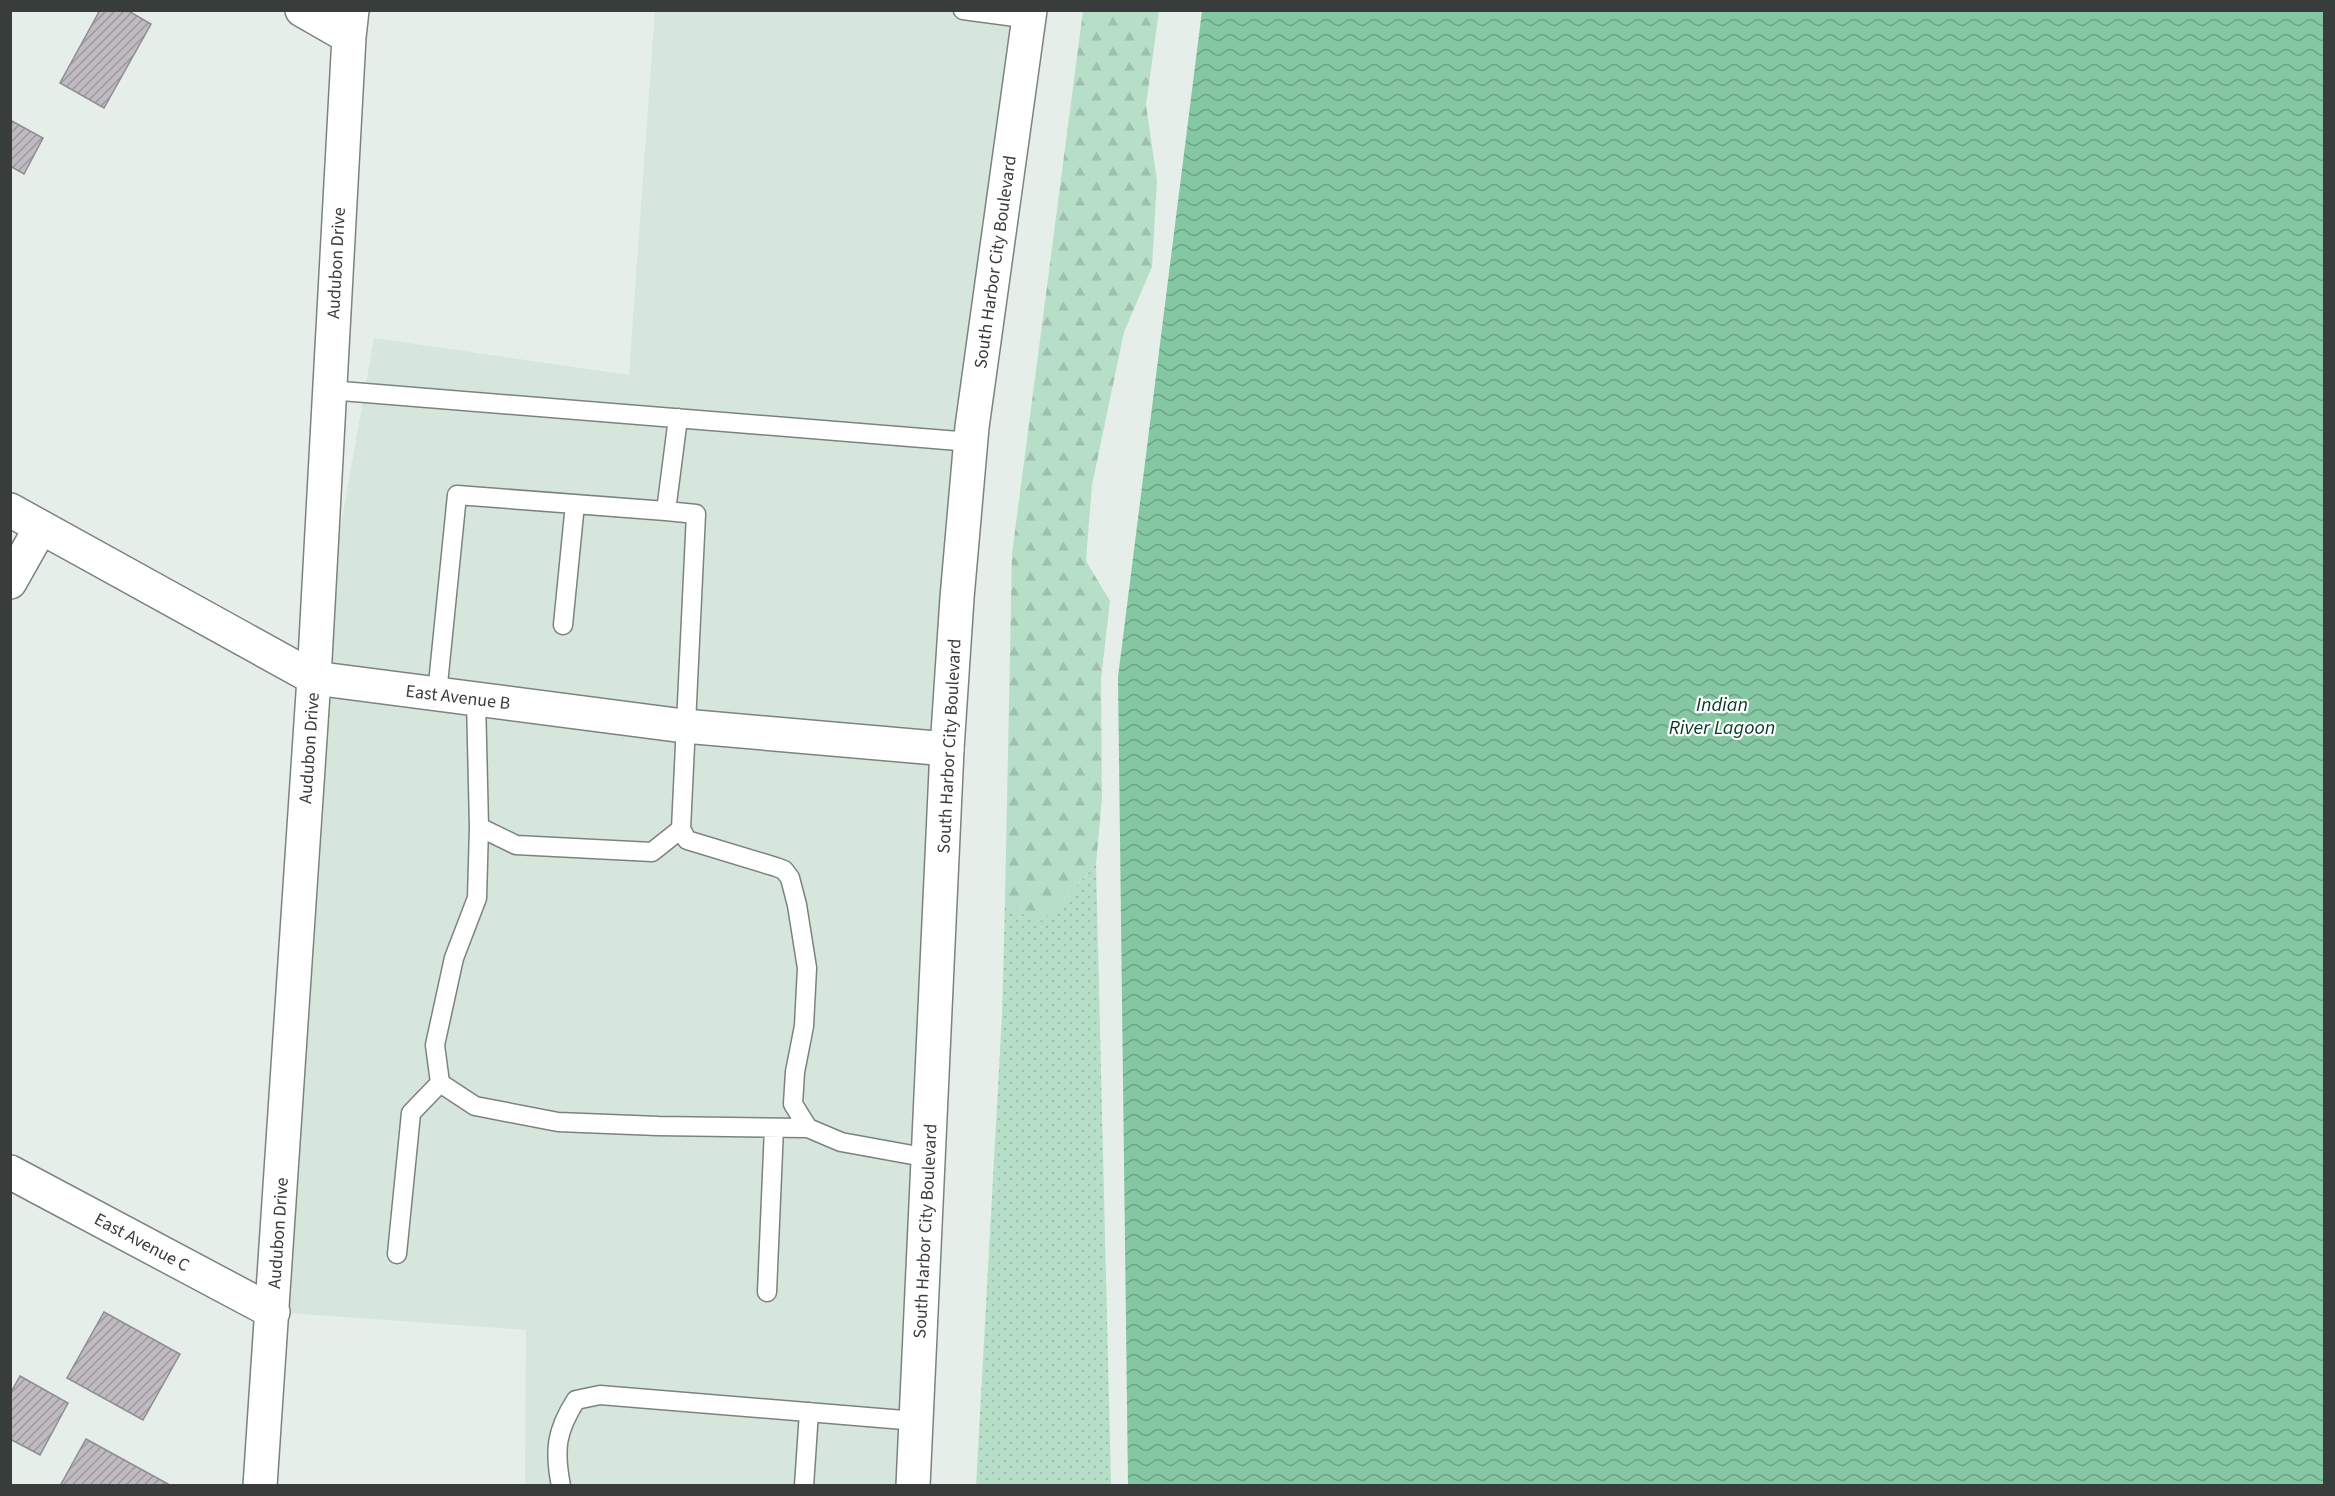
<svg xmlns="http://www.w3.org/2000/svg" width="2335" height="1496" font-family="'Source Sans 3',sans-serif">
<defs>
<pattern id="grass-dots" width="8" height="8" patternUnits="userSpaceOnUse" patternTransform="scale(1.5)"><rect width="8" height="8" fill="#b7dfc7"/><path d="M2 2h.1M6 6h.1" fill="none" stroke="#9ec0ac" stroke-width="1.8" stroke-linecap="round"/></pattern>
<pattern id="forest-firs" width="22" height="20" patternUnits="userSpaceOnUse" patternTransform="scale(1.5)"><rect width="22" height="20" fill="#b7dfc7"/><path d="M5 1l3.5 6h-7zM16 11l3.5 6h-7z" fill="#9ec0ac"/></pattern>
<pattern id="water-waves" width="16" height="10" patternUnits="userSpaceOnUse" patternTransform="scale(1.5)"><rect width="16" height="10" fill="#84c7a2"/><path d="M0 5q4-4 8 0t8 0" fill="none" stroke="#6da385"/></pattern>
<pattern id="building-hatch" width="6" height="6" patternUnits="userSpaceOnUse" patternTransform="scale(1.5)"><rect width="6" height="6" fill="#c0bac1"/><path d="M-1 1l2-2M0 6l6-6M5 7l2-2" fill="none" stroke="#9d989e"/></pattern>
</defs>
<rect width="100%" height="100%" fill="#e5eee9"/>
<path fill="#d6e6dc" d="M655,11H1041L947,766L921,1485H525L526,1330L273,1312L314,678L374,338L629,375Z"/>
<path fill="url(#grass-dots)" d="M1096,864L1111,1485L976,1486L1002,1015L1005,901L1037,923L1062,902Z"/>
<path fill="url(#forest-firs)" d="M1083,11H1159L1146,105L1157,181L1152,267L1124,332L1092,485L1086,561L1110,601L1101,679L1102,798L1096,864L1062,902L1037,924L1005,901L1012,554Z"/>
<path fill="url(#water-waves)" d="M1202,11H2324V1485H1128L1118,677Z"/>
<path fill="url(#building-hatch)" stroke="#918b92" stroke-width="1.5" d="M100,10H127L151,24L104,108L60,83Z
M10,120L43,138L24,174L10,166Z
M104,1312L180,1354L143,1420L67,1378Z
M20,1376L68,1403L40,1455L10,1439V1394Z
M86,1439L168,1484V1486H60Z"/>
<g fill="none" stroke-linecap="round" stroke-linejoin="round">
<g stroke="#7b837f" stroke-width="21">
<path id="service" d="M963,10L1029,19
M329,390L971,442
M678,418L666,511L696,514L681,829L687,840L776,867L784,870L790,878L797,905L807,968L804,1026L795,1072L793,1104L808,1128L841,1142L929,1158
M563,625L575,504
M437,694L457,495L666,511
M476,699L479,827L477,898L454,958L435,1045L440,1083L475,1106L558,1122L658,1126L808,1128
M479,827L516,845L652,852L681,829
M397,1254L411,1113L440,1083
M767,1292L774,1128
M561,1486C554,1450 556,1431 576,1400L600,1395L916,1421
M804,1486L809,1412"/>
</g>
<g stroke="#7b837f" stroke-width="36">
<path id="minor" d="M302,10L349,37
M10,510L314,678L684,726L947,749
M10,582L41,527
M10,1172L273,1312
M260,1486L314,678L349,37L352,10"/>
</g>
<g stroke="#7b837f" stroke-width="36">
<path id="primary" d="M913,1486L947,749L957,598L972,427L1030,10"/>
</g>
<use href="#service" stroke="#fff" stroke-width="18"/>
<use href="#minor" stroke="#fff" stroke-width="33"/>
<use href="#primary" stroke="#fff" stroke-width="33"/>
</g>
<g text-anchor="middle" stroke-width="4.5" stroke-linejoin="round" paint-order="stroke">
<g font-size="18" fill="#383c3a" stroke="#fff">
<text transform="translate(995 262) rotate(-82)" y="6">South Harbor City Boulevard</text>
<text transform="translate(336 263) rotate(-87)" y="6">Audubon Drive</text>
<text transform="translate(458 697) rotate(7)" y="6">East Avenue B</text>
<text transform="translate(949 746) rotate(-87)" y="6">South Harbor City Boulevard</text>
<text transform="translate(309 748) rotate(-86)" y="6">Audubon Drive</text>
<text transform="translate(925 1231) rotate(-87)" y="6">South Harbor City Boulevard</text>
<text transform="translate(278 1233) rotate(-86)" y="6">Audubon Drive</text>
<text transform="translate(142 1242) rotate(28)" y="6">East Avenue C</text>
</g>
<g font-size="20" font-style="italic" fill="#013a22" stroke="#fff">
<text x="1722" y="711">Indian<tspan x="1722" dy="23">River Lagoon</tspan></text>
</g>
</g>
<rect width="2335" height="1496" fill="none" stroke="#383c3a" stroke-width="24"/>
</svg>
